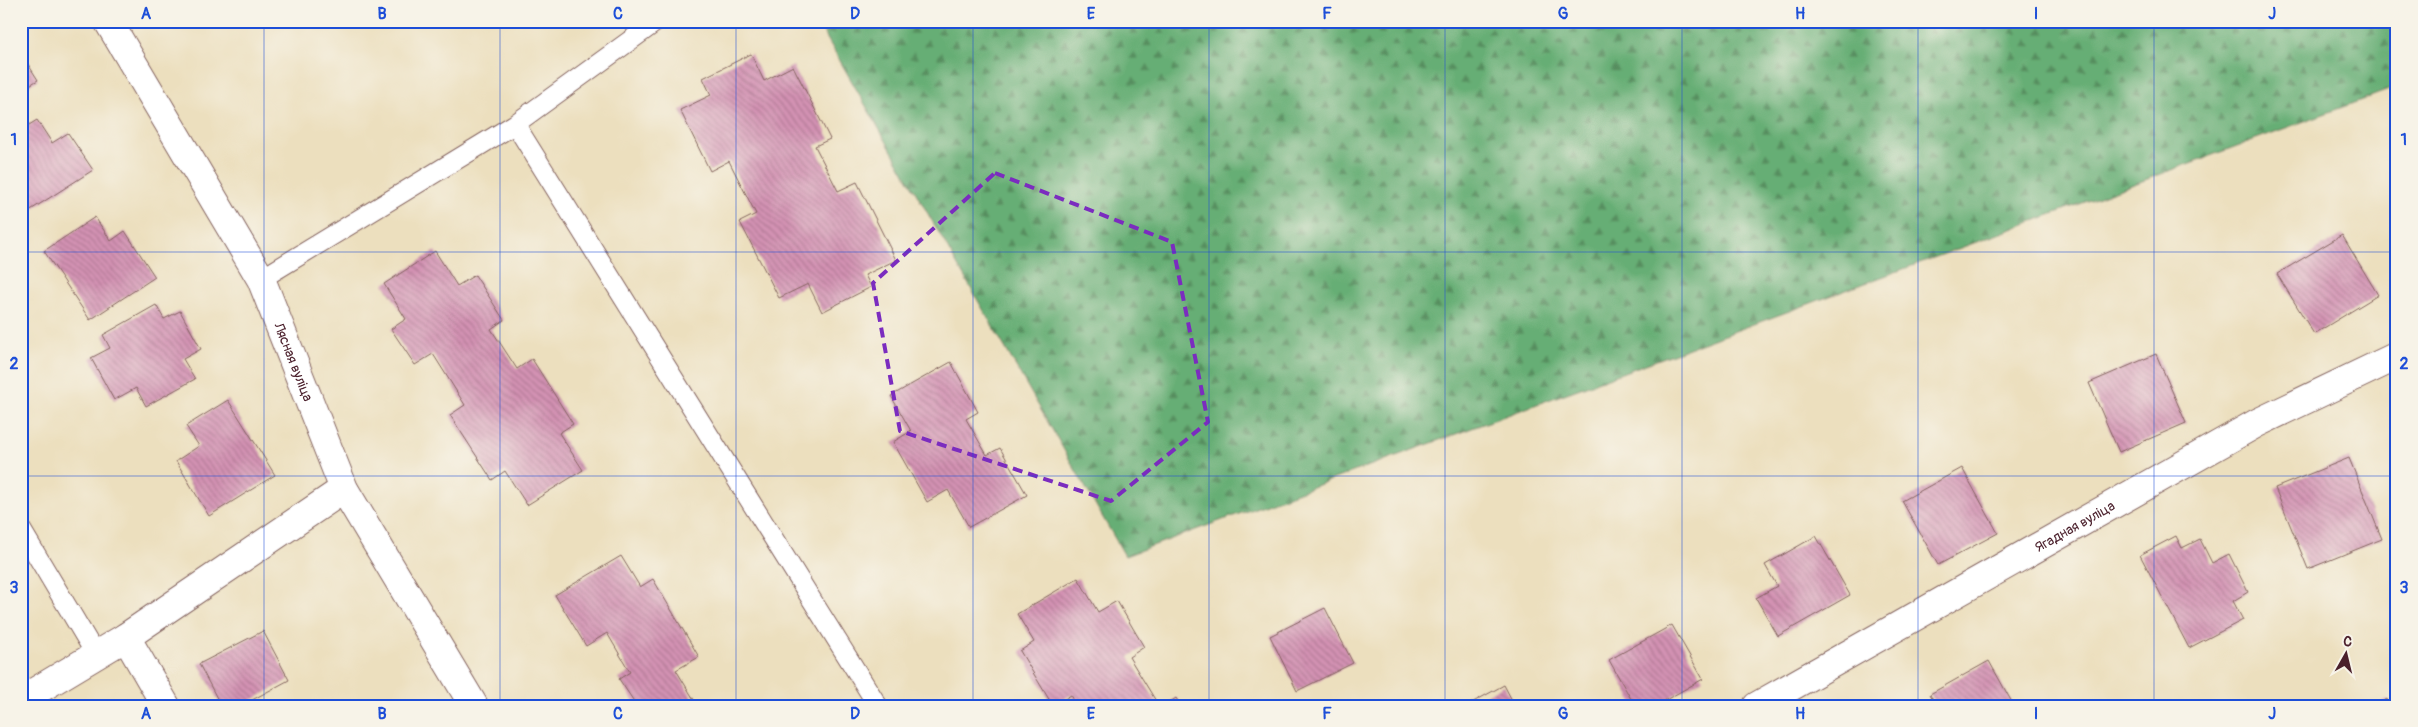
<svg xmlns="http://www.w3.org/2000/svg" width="2418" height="727" font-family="Pangolin,sans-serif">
<defs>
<pattern id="forest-firs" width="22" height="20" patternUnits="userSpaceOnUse" patternTransform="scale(1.25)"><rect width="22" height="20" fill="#66ae74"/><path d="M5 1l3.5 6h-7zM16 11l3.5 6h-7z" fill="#568d5f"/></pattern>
<pattern id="building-back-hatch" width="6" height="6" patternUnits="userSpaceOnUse" patternTransform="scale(1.25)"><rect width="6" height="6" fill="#d392b3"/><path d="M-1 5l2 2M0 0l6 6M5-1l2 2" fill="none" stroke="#ad7792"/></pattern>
</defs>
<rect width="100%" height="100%" fill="#f7f3e8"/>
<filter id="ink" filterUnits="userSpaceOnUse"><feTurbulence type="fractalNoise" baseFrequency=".02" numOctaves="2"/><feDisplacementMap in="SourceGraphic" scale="10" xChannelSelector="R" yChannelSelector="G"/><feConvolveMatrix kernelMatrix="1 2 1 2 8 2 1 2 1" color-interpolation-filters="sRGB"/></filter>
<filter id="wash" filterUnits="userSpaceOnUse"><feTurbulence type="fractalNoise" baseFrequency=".0096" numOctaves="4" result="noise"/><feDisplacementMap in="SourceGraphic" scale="20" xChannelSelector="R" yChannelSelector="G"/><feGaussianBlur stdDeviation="1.12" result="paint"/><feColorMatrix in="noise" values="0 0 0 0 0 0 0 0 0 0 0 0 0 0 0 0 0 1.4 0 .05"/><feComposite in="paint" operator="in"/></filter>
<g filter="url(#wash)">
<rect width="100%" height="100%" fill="#ecdfbe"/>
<path fill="url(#forest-firs)" stroke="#586650" d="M817,21H2397V87L1125,556Z"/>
<g id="blocks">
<path fill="url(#building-back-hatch)" d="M21,53L38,80L21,90Z
M751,54L764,81L793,66L830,139L815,146L838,191L857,182L896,260L865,275L871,287L822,312L808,284L779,298L740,222L756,214L729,161L710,171L680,110L711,95L703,78Z
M37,120L52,143L68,133L93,170L29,211L21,199V130Z
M95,217L111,241L125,231L155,277L90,320L44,251Z
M2342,235L2378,295L2314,334L2277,274Z
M435,251L457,286L475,275L504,320L491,329L517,369L532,359L573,424L559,433L583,470L527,505L505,471L492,480L450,415L465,405L433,354L415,365L391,329L406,319L384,284Z
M156,305L164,319L180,311L201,349L183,359L195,379L146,406L136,388L114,400L91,358L110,348L103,335Z
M2156,354L2186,423L2119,452L2089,383Z
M951,362L978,412L966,419L987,455L1000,448L1027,495L969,527L948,490L927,502L893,442L911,431L891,396Z
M228,400L275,475L209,516L176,461L199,446L186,426Z
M2349,458L2382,539L2308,569L2275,488Z
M1962,468L1998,533L1938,565L1902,501Z
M1816,536L1850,595L1778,636L1756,598L1777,586L1765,565Z
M2176,536L2182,548L2200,539L2212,563L2229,554L2248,592L2233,601L2243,620L2189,648L2140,555Z
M621,556L640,587L653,579L699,657L676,670L696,703L691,706H637L619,679L630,672L607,633L586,646L555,595Z
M1078,578L1098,612L1117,601L1144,647L1129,657L1159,706H1077L1071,695L1053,706L1020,651L1034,642L1017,614Z
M1325,608L1353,663L1297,691L1270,636Z
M1672,625L1703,679L1655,706H1635L1609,660Z
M263,631L289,680L241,706H221L199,664Z
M1989,661L2014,706H1937L1930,694Z
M1504,685L1515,706H1466Z
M1176,698L1181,706H1164Z
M2387,699L2391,706H2375Z"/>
</g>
</g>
<g filter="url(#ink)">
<use href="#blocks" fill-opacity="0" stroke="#83625e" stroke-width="1"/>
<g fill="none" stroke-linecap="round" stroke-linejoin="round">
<g stroke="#83625e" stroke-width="21">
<path id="lane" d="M515,124L657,21
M261,279L515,124L878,706
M21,529L96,655"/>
</g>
<g stroke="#83625e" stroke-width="30">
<g id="street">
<path id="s1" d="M108,21L261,279L344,489L474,706"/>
<path d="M126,637L166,706"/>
<path d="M21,700L126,637L344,489"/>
<path id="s2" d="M1757,706L2257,423L2397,356"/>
</g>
</g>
<use href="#lane" stroke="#fff" stroke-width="19"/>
<use href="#street" stroke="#fff" stroke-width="28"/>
</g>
</g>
<path fill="none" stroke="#7b2cbf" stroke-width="4" stroke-dasharray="10 6" stroke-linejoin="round" d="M995,173L1172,242L1208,422L1111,501L900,431L873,283Z"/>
<path fill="none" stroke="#1d4ed8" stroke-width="1" stroke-opacity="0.55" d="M264,21V706M500,21V706M736,21V706M973,21V706M1209,21V706M1445,21V706M1682,21V706M1918,21V706M2154,21V706M21,252H2397M21,476H2397"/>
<g text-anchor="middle" stroke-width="4" stroke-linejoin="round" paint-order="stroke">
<g font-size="14" fill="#4a1f2b" stroke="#f7f3e8">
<text dy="5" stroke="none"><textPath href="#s1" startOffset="389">Лясная вуліца</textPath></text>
<text dy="5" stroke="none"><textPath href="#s2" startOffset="365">Ягадная вуліца</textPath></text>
</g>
</g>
<rect width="2418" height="727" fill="none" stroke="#f7f3e8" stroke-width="55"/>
<g transform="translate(2346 654) rotate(8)" stroke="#f7f3e8" stroke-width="4" paint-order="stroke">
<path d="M0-4L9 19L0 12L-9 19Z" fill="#4a1f2b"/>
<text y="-8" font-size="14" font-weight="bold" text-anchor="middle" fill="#4a1f2b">С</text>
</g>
<rect x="28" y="28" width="2362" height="672" fill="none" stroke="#1d4ed8" stroke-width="2"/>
<g font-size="16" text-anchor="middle" font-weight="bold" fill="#1d4ed8">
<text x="146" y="19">A</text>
<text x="382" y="19">B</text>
<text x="618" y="19">C</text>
<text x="855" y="19">D</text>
<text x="1091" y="19">E</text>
<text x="1327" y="19">F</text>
<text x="1563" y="19">G</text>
<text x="1800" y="19">H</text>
<text x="2036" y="19">I</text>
<text x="2272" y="19">J</text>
<text x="14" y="145">1</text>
<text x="2404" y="145">1</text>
<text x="14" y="369">2</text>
<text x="2404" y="369">2</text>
<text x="14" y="593">3</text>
<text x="2404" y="593">3</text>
<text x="146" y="719">A</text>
<text x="382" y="719">B</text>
<text x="618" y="719">C</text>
<text x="855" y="719">D</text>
<text x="1091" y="719">E</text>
<text x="1327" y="719">F</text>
<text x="1563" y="719">G</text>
<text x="1800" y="719">H</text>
<text x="2036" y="719">I</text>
<text x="2272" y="719">J</text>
</g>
</svg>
